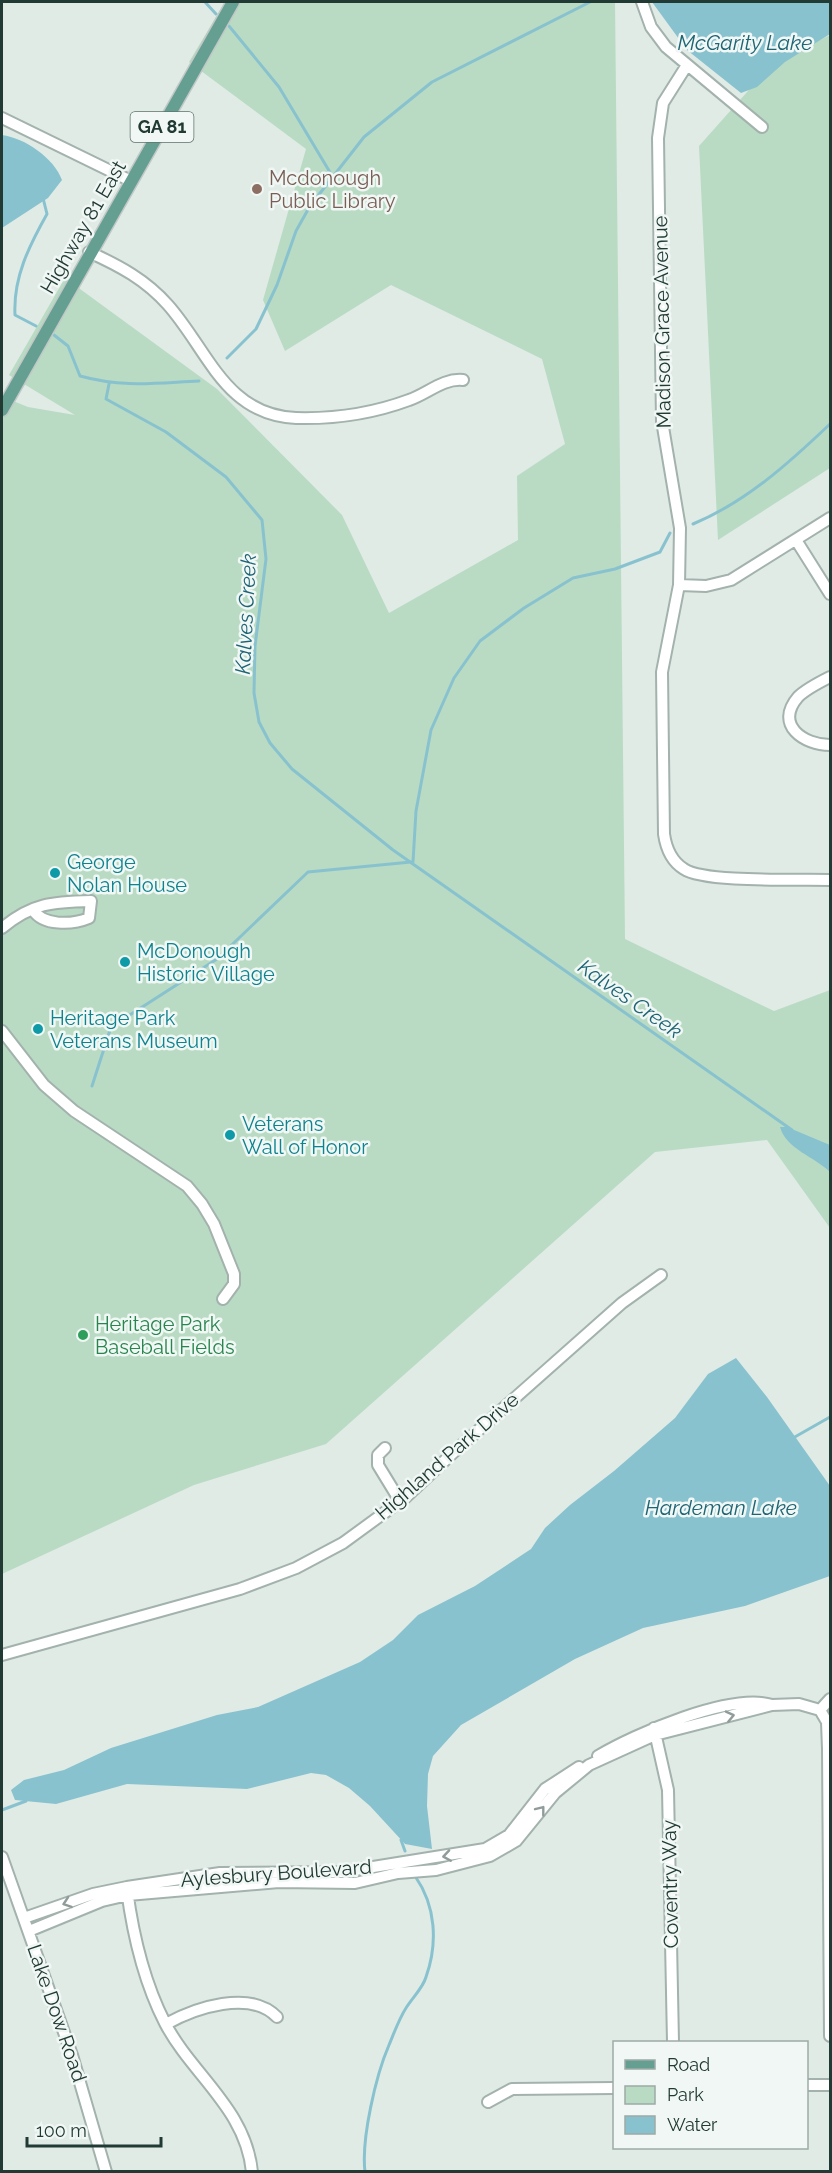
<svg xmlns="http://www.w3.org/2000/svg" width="832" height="2173" font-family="Raleway,sans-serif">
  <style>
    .green { fill: #b9dbc3 }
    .water { fill: #89c2cf }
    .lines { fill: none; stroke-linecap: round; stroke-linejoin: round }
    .stream { stroke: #89c2cf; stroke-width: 3 }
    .minor-casing { stroke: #a3b2ad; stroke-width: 14 }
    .major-casing { stroke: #c1c8c6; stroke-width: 15 }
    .minor { stroke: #fff; stroke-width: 10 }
    .major { stroke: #659f92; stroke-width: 12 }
    .oneway { stroke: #909c9a }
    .education-dot { fill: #8d6e63; stroke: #f0f7f4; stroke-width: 2 }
    .culture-dot { fill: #0f9aa8; stroke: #f0f7f4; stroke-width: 2 }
    .leisure-dot { fill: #2e9e5b; stroke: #f0f7f4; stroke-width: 2 }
    .labels { text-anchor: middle; stroke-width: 5; stroke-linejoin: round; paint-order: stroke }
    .shield { fill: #f0f7f4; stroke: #5f736e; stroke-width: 1.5 }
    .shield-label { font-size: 18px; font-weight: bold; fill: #213a34 }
    .education-label { font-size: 20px; fill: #785e54; stroke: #f0f7f4; text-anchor: start }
    .street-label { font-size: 20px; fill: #213a34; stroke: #f0f7f4 }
    .culture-label { font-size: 20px; fill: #0d838f; stroke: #f0f7f4; text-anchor: start }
    .leisure-label { font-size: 20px; fill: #27864d; stroke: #f0f7f4; text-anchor: start }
    .water-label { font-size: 21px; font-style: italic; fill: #1d6475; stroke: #f0f7f4 }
  </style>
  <rect width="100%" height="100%" fill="#e0ebe6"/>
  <!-- green -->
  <path class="green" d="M225,2h390l10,937 149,72 56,-21v238l-63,-88 -112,12 -329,292 -132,41 -192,89v-1164l6,-11 20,8 47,8 -66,-40 56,-97 152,111 125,126 47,98 129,-73 -1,-64 48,-32 -23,-85 -151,-74 -106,66 -22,-51 43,-151 -117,-87z
    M830,35v433l-112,72 -19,-394 74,-83z"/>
  <!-- water -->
  <path class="water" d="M652,2h178v32l-45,28 -28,25 -16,6 -54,-43z
    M2,135c23,3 52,23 60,45l-14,18 -46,30z
    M780,1127h7l43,18v27c-15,-15 -44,-23 -50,-45z
    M736,1358l31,39 63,89v90l-85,30 -102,22 -68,31 -114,66 -28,31 -5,18 -1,32 5,43 -27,-5 -35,-38 -21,-18 -23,-13 -15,-2 -64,16 -120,-5 -71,20 -41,-4 -4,-10 13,-10 40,-10 47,-22 106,-33 41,-8 102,-45 33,-22 25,-25 57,-29 56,-37 14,-21 25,-23 44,-34 61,-53 33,-44z"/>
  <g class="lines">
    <!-- stream -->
    <path class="stream" d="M205,2l11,12
      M229,26l50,61 55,92
      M36,326l-21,-11c-2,-37 14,-69 32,-101l-4,-16
      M54,335l14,11 12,30c44,12 75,7 119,5
      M227,358l29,-29 21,-44 19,-54 14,-25 54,-69 68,-55 158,-80
      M109,384l-3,15 60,33 60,45 36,43 4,39 -11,87 -1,47 5,29 11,21 22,26 101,81 399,280
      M693,524c53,-22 96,-61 137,-100
      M413,862l3,-51 15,-81 23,-52 26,-37 44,-33 49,-30 42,-9 45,-17 10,-19
      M92,1086l19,-59 106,-68 91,-87 103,-10
      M793,1438l37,-21
      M2,1810l24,-9
      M401,1840l4,11
      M365,2172c-4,-33 11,-97 24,-127 5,-12 10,-26 17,-37 6,-10 17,-20 20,-31 12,-34 10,-71 -11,-101"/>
    <!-- minor casing -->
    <g class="minor-casing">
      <path id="minor" d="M642,2l9,25 15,20 96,80
        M2,118l129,63
        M89,252c31,14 57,28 79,53 40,45 57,110 128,113 37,1 78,-5 113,-18 18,-6 34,-22 54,-20
        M830,518l-99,62 -25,6 -27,-1 -17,87 2,162c2,14 7,27 20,35 20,14 117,10 146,11
        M796,540l34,54
        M679,585l1,-57 -18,-107 -4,-283 5,-35 24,-38
        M830,677c-10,5 -24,12 -32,20 -24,28 6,48 32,48
        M2,928c30,-25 50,-26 89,-27l-2,17c-17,7 -46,8 -56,-8
        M2,1031l42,54 30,26 113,75 15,18 12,20 20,50v10l-11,15
        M385,1448l-7,7v10l22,36
        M2,1655l238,-66 56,-21 47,-25 63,-46 49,-46 167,-148 39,-28
        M830,1699l-10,11 7,12 1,27 2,287
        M654,1728l14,62 5,252
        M598,1756c37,-22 133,-64 174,-51
        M2,1857l70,198 34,117
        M127,1890c6,45 17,92 38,133 27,52 81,86 87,149
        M24,1918l69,-24 34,-7 93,-14 122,-1 143,-23 24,-14 36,-46 34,-22
        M29,1931l73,-30 26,-6 151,-13 76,1 43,-10 38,-3 54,-14 26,-15 39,-48 34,-28 66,-30 117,-30 27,-1 21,6
        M166,2024c29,-16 84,-35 111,-7
        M806,2085h24
        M488,2102l24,-13 102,-1"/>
    </g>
    <!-- major casing -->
    <g class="major-casing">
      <path id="major" d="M2,410l231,-408"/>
    </g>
    <!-- minor -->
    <use href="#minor" class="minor"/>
    <!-- major -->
    <use href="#major" class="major"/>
  </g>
  <!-- one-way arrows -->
  <defs><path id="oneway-chevron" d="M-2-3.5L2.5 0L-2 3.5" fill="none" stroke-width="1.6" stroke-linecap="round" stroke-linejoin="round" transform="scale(1.5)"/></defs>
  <g class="oneway">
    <use href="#oneway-chevron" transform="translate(730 1716) rotate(-13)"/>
    <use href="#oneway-chevron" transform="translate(541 1810) rotate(-52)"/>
    <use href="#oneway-chevron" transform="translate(447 1856) rotate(171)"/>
    <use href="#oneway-chevron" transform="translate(67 1903) rotate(161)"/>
  </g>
  <!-- markers -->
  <circle class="education-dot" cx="257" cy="189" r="6"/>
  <g class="culture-dot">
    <circle cx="55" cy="873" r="6"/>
    <circle cx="125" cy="962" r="6"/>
    <circle cx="38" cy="1029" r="6"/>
    <circle cx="230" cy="1135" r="6"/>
  </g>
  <circle class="leisure-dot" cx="83" cy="1335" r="6"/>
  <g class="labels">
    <!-- shield labels -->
    <rect class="shield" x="130.5" y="112" width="63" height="30" rx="4.5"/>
    <g class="shield-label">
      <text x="162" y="133">GA 81</text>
    </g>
    <!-- education labels -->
    <g class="education-label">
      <text x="269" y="185">Mcdonough<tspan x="269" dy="23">Public Library</tspan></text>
    </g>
    <!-- street labels -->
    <g class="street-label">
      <text transform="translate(83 227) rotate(-60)" y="7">Highway 81 East</text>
      <text transform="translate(662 322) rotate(-91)" y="7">Madison Grace Avenue</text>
      <text transform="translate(447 1456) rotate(-41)" y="7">Highland Park Drive</text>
      <text transform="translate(276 1873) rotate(-4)" y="7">Aylesbury Boulevard</text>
      <text transform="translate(670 1884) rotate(-91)" y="7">Coventry Way</text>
      <text transform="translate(57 2013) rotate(71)" y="7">Lake Dow Road</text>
    </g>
    <!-- culture labels -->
    <g class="culture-label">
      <text x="67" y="869">George<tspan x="67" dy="23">Nolan House</tspan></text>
      <text x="137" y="958">McDonough<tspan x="137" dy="23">Historic Village</tspan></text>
      <text x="50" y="1025">Heritage Park<tspan x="50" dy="23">Veterans Museum</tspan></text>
      <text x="242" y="1131">Veterans<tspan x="242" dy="23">Wall of Honor</tspan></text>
    </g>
    <!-- leisure labels -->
    <g class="leisure-label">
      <text x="95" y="1331">Heritage Park<tspan x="95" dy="23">Baseball Fields</tspan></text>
    </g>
    <!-- water labels -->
    <g class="water-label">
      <text x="745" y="50">McGarity Lake</text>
      <text transform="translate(246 614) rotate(-87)" y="7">Kalves Creek</text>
      <text transform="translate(630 999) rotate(35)" y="7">Kalves Creek</text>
      <text x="721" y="1515">Hardeman Lake</text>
    </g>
  </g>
  <!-- border -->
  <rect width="832" height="2173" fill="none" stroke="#213a34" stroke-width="6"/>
  <!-- legend -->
  <rect x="613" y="2041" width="195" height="108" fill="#f0f7f4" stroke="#9daba7" stroke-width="1.5"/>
  <rect x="625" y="2060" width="30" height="9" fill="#659f92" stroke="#9daba7" stroke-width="1.5"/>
  <text x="667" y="2071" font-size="18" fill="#213a34">Road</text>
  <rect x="625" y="2086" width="30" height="18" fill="#b9dbc3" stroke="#9daba7" stroke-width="1.5"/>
  <text x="667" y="2101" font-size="18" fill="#213a34">Park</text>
  <rect x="625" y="2116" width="30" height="18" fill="#89c2cf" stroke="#9daba7" stroke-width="1.5"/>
  <text x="667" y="2131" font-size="18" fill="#213a34">Water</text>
  <!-- scale -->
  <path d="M27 2137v9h134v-9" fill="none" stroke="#213a34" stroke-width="3"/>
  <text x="36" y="2137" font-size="18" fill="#213a34" stroke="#f0f7f4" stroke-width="4.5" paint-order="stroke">100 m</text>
</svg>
